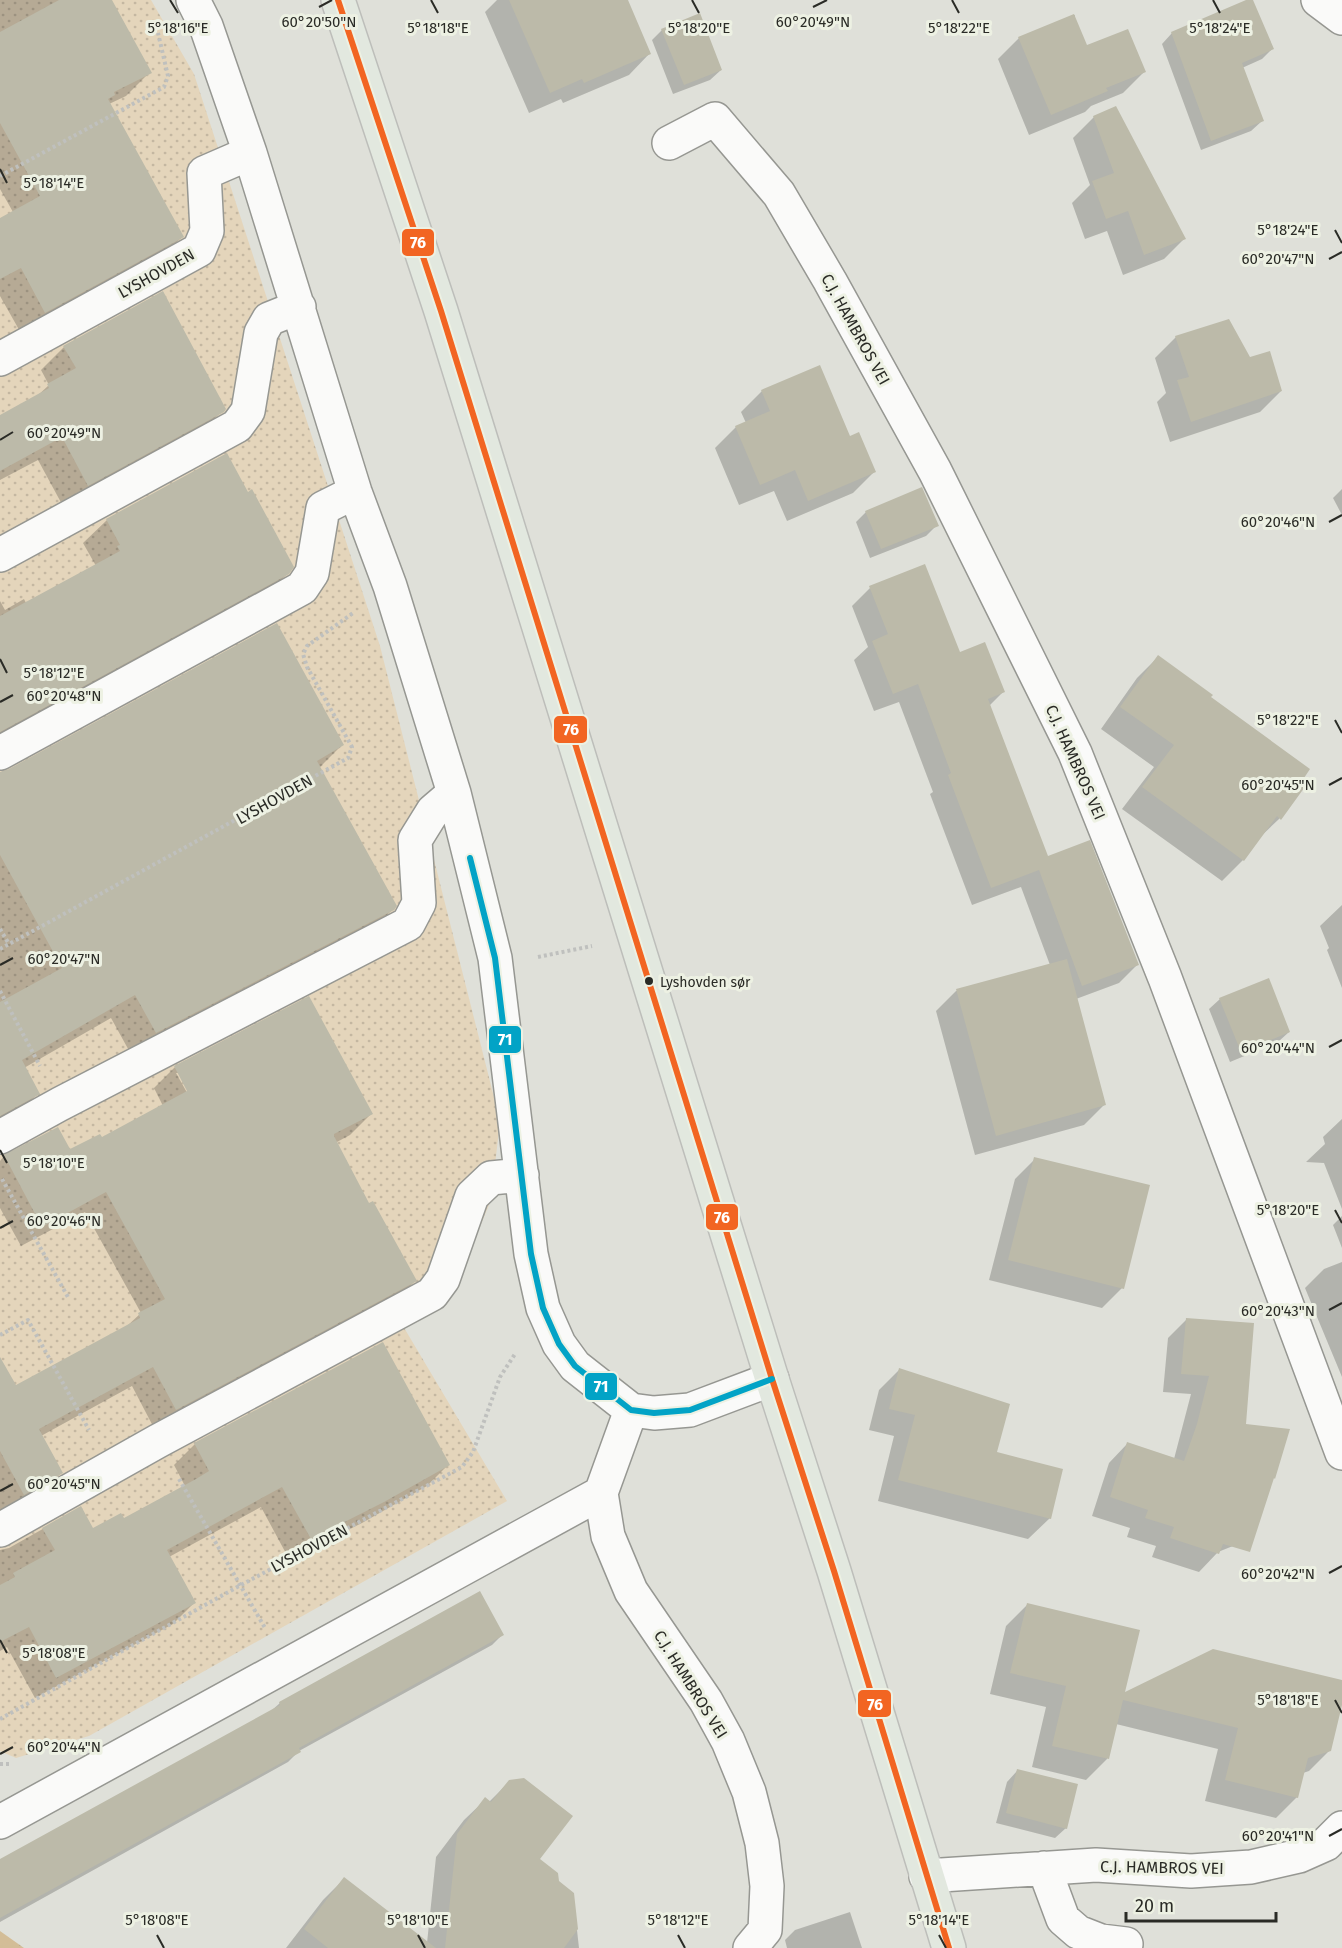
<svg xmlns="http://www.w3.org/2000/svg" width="1342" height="1948" font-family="'Fira Sans',sans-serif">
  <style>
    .grass { fill: url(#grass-dots) }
    .forest { fill: url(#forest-firs) }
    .shadow { fill: #0003; fill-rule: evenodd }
    .building { fill: #bcbaa9 }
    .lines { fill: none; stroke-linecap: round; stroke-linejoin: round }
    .minor-casing { stroke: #969792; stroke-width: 36 }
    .major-casing { stroke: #bdbeba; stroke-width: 36 }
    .path { stroke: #bfc0be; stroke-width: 4; stroke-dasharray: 3 3; stroke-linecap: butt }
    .minor { stroke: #fafaf9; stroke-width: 33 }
    .major { stroke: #e2e8df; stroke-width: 33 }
    .bus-1-casing { stroke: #edf1e3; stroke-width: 10 }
    .bus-2-casing { stroke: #edf1e3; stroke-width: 10 }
    .bus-1 { stroke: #f26522; stroke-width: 6 }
    .bus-2 { stroke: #02a3c6; stroke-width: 6 }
    .ticks { fill: none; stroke: #2a2b26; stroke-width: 2 }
    .bus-dot { fill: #2a2b26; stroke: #edf1e3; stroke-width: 2 }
    .labels { text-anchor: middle; stroke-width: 6; stroke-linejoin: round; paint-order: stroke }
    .bus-label { font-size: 14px; fill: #2a2b26; stroke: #edf1e3; text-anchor: start }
    .street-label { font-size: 16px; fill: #2a2b26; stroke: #edf1e3 }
    .ticks-label { font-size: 15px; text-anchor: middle; fill: #2a2b26; stroke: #edf1e3; stroke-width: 6; stroke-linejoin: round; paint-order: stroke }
    .line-badge { stroke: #edf1e3; stroke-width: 2 }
    .badge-label { font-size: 16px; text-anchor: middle; font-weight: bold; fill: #fff }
  </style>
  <defs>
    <pattern id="grass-dots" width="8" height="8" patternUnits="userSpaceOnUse" patternTransform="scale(1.5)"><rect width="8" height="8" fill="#e4d5bb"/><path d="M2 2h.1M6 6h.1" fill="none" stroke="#c4b7a1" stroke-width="1.8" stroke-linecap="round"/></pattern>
    <pattern id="forest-firs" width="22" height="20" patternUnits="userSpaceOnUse" patternTransform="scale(1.5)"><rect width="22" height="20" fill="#d3bd97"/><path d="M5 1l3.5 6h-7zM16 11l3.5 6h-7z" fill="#ab9a7b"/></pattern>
  </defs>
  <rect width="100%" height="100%" fill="#dfe0d9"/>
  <!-- grass -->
  <path class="grass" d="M0,0h151l43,74 186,572 120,475 -9,79 -42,101 -46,25 104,175 -418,235 -73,22 -16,-7z"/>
  <!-- forest -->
  <path class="forest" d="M0,1931l24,17h-24z"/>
  <!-- shadow -->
  <path class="shadow" d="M0,0h111l39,72 -24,24 -17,8 73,133 -24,23 -136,75 -22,-39v-74l13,-10 -13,-23z
    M497,0h129l24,53 -21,22 -66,28 -2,-4 -32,14 -44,-101z
    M1252,0l20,49 -10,10 -20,9 20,53 -11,10 -50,19 -39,-106 10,-11z
    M1075,15v5l12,27 57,25 -21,21 -32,13 -6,6 -56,23 -31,-76 21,-21z
    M662,30l59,40 -11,10 -37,14 -21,-54z
    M1094,117l91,121 -21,21 -41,16 -16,-44 -22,8 -13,-36 18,-18 -17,-47z
    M1176,337l73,22 32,32 -21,21 -90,30 -13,-40 9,-9 -11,-35z
    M64,347l160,62 -23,23 -137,76 -26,-48 -38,20v-63l35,-19 14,-13 -8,-15z
    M762,391l87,47 25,34 -21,21 -66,28 -13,-30 -35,14 -24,-57 21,-21 10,-4 -5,-11z
    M1342,489v26l-9,-17z
    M866,512l71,13 -11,11 -56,22 -14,-36z
    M107,520l181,53 -24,24 -264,144v-140l5,9 19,-11 2,4 70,-37 -13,-23z
    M870,588l90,66 43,38 -14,14 58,152 91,106 -19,19 -43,16 29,105 -21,21 -109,30 -39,-144 20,-20 94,-26 -29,-78 -49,18 -42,-111 3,-2 -34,-90 -25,9 -20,-51 14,-13 -16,-41z
    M1158,657l50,40 97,88 -26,34 -21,20 -15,21 -21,21 -100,-72 32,-42 -53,-38 36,-51z
    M342,745l-23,23 74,141 -24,24 -237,123 -21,-38 -87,50 14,25 -23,24 -15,8v-352z
    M1342,905v83l-15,-38 2,-2 -9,-22z
    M1220,999l69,33 -11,10 -48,20 -21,-53z
    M175,1067l196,47 -21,21 -15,8 34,62 46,76 -21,21 -239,128 -23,-44 -91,50 20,37 -21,21 -40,22v-119l126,-70 15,-14 -56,-101 -64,34 -21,-38v-47l4,-5 53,-27 13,22 31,-12 62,-33 -9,-18zM176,1073h3l13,24 -2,1z
    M1342,1119v-1v91l-18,-46 -18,-1 19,-18 -2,-7z
    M1035,1159l87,129 -20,20 -113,-28 26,-101z
    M1342,1216v32l-9,-23z
    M1342,1262v115l-37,-89 19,-19z
    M1186,1320l59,105 -7,119 -20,8 -19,20 -47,-15 4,-11 -29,-9 3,-9 -38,-12 17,-53 18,-19 47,15 17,-65 -28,-2 5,-54z
    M900,1369l95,84 55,65 -22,21 -150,-38 16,-65 -25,-6 10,-40z
    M195,1444l253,21 -21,21 -65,37 -73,36 -28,-52 -92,50 25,46 -21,21 -138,74 -28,-51 -7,4v-101l9,-2 71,-40 12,22 31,-10 62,-34 -11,-21z
    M1027,1605l96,90 207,55 -21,21 -6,2 -6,24 -21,21 -71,-17 13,-52 -102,-25 -9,35 -21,21 -54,-13 14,-60 -56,-13 16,-68z
    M502,1635l-10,10 -193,106 -11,11 -288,160v-61l271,-150 9,-8z
    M1017,1771l49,57 -11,10 -59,-15 11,-41z
    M509,1782l29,78 19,22 16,12 6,54h-293l37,-48 21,-21 83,64 9,-86 28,-37 21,-20 4,2z
    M850,1912l12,36h-75l-2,-8 10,-10z"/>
  <!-- building -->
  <path class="building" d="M59,0h53l40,73 -38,19 1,3 -7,4 76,138 -139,76 -24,-45 -21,11v-61l40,-22 -40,-73v-91z
    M509,0h119l23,54 -67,29 -2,-4 -32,14z
    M1246,0h7l21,49 -32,14 22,58 -53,20 -40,-109z
    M700,13l22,57 -38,15 -23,-56z
    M1074,14l13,31 41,-16 18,43 -40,16 2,3 -57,24 -33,-78z
    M1116,106l70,133 -42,16 -16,-44 -22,8 -14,-38 22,-8 -21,-57z
    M163,291l63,118 -2,3 -136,74 -26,-49 -62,34v-56l49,-27 -2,-4 29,-16 -13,-22z
    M1229,319l21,38 20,-6 12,40 -91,31 -14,-42 12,-3 -14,-41z
    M820,365l30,71 9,-4 17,40 -68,29 -13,-31 -35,15 -25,-59 35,-15 -9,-21z
    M227,453l21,39 4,-3 42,78 -5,7 -289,158v-116l120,-65 -3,-5 3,-1 -14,-26z
    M922,487l17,39 -58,23 -16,-38z
    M925,564l35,88 25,-10 20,50 -17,7 60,157 42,-16 49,125 -57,21 -43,-116 -48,18 -43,-113 3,-2 -33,-89 -25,10 -21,-53 16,-7 -19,-48z
    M277,623l67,122 -27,16 80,145 -3,4 -238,123 -21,-38 -113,65 18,34 -40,22v-114l62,-34 -62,-113v-83l9,-3z
    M1158,655l55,40 -2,2 99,72 -8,12 5,3 -26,36 -4,-4 -33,45 -102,-74 32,-42 -54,-38z
    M1067,959l39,146 -110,31 -40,-147z
    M1269,978l21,54 -49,20 -22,-54z
    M309,996l64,118 -39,20v2l35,67 4,-2 44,80 -241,129 -23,-43 -114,62 24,44 -39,22 -24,-44v-94l16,28 124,-67 -2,-5 27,-14 -59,-107 -64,35 -38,-72 54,-28 12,22 30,-15 2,3 85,-46 -13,-25z
    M1034,1157l116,28 -26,104 -116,-29z
    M1186,1318l68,5 -8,101 44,5 -15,50 -1,-1 -24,74 -27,-8 -4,10 -49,-16 4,-11 -29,-9 3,-8 -38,-13 17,-55 57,19 13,-37 12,-48 -28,-2z
    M383,1342l67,123 -66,37 -73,37 -29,-52 -115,63 29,53 -140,75 -27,-51 -29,15v-57l15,-8 -2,-4 42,-23 -13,-22 39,-22 12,22 28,-15 3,5 72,-39 13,-8 -15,-28z
    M899,1368l111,36 -13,48 66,17 -12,50 -153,-39 17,-65 -26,-6z
    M480,1591l24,44 -205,113 2,4 -301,166v-59l280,-154 -1,-3z
    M1027,1603l113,27 -15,62 88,-43 129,31v25l-11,46 -23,7 -10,40 -73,-18 13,-52 -115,-28 -14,59 -57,-13 14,-60 -56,-13z
    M1017,1769l61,15 -11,45 -61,-16z
    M524,1778l49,38 -33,43 18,14 1,8 15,12 4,36 -14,19h-119l12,-114 28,-37 6,5 18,-22z
    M344,1877l92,71h-108l-24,-19z"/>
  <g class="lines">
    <!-- minor casing -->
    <g class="minor-casing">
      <path id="minor" d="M193,0l13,26 44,127 105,339 35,94 64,207 41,165 36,296 12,54 16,36 16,22 56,44 23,3 36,-3 82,-31
        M1318,0l24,18
        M669,143l46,-24 64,75 51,87 105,190 140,282 90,225 177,475
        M0,359l199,-109 8,-19 -3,-58 46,-20
        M0,555l237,-129 11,-15 13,-78 8,-14 30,-12
        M0,753l302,-165 10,-15 11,-65 32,-16
        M0,1137l60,-33 348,-180 11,-21 -4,-63 18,-29 21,-18
        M601,1493l7,43 23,55 75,110 22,40 21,51 13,51 5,43 -2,44 -15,18
        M0,1530l158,-89 274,-147 11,-15 29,-83 19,-18 31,-3
        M0,1822l601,-329 30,-83
        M1044,1868l19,51 15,13 23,9 25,3
        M926,1876l170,-11 95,6 60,-4 48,-11 27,-12 16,-16"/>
    </g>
    <!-- major casing -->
    <g class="major-casing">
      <path id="major" d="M338,0l103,311 331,1068 62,192 115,377"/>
    </g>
    <!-- path -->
    <path class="path" d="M0,176l164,-89 4,-11 -10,-43
      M0,929l9,15
      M0,949l348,-191 4,-11 -45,-80 -4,-13 4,-8 46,-33
      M538,957l54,-11
      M0,991l40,75
      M2,1179l67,120
      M0,1335l28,-15 61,110
      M179,1479l86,149
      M0,1719l241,-134 221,-118 11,-15 27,-75 15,-23
      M0,1764h11"/>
    <!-- minor -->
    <use href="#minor" class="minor"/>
    <!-- major -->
    <use href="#major" class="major"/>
    <!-- bus-1 casing -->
    <g class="bus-1-casing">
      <path id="bus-1" d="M338,0l103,311 331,1068 62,192 115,377"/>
    </g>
    <!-- bus-2 casing -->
    <g class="bus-2-casing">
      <path id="bus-2" d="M470,858l25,100 36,296 12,54 16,36 16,22 56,44 23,3 36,-3 82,-31"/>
    </g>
    <!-- bus-1 -->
    <use href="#bus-1" class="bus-1"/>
    <!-- bus-2 -->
    <use href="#bus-2" class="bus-2"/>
  </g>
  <!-- ticks -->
  <path class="ticks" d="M170,0l8,13M431,0l7,13M692,0l7,13M952,0l7,13M1213,0l7,13M319,7l13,-7M813,7l14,-7M0,169l7,14M1335,230l7,13M1329,259l13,-7M0,440l13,-8M1329,522l13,-7M0,659l7,14M0,702l13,-7M1335,720l7,13M1329,785l13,-7M0,965l13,-7M1329,1047l13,-7M0,1150l7,13M1335,1210l7,13M0,1228l13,-7M1329,1310l13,-7M0,1491l13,-7M1329,1573l13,-7M0,1640l7,13M1335,1700l7,13M0,1754l13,-7M1329,1836l13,-7M157,1935l7,13M418,1935l7,13M678,1935l7,13M939,1935l7,13"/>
  <!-- markers -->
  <circle class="bus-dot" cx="649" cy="981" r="5"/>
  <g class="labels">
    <!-- bus labels -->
    <g class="bus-label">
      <text x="660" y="987">Lyshovden sør</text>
    </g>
    <!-- street labels -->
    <g class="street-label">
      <text transform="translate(156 273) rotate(-29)" y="6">LYSHOVDEN</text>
      <text transform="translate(856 329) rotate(61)" y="6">C.J. HAMBROS VEI</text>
      <text transform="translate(1076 762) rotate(66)" y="6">C.J. HAMBROS VEI</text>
      <text transform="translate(274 799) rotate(-29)" y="6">LYSHOVDEN</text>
      <text transform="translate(309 1548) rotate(-28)" y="6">LYSHOVDEN</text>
      <text transform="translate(691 1684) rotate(58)" y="6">C.J. HAMBROS VEI</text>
      <text transform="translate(1162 1867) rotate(1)" y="6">C.J. HAMBROS VEI</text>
    </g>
  </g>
  <g class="ticks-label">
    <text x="319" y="27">60°20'50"N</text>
    <text x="813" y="27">60°20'49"N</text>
    <text x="178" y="33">5°18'16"E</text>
    <text x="438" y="33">5°18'18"E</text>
    <text x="699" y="33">5°18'20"E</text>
    <text x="959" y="33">5°18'22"E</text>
    <text x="1220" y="33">5°18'24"E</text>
    <text x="54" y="188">5°18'14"E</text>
    <text x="1288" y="235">5°18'24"E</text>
    <text x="1278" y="264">60°20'47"N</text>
    <text x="64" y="438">60°20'49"N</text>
    <text x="1278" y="527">60°20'46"N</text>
    <text x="54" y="678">5°18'12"E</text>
    <text x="64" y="701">60°20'48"N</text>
    <text x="1288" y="725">5°18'22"E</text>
    <text x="1278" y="790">60°20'45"N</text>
    <text x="64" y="964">60°20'47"N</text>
    <text x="1278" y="1053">60°20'44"N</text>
    <text x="54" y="1168">5°18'10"E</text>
    <text x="1288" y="1215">5°18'20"E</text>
    <text x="64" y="1226">60°20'46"N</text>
    <text x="1278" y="1316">60°20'43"N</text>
    <text x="64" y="1489">60°20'45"N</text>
    <text x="1278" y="1579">60°20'42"N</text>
    <text x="54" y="1658">5°18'08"E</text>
    <text x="1288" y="1705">5°18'18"E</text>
    <text x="64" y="1752">60°20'44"N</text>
    <text x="1278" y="1841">60°20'41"N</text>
    <text x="157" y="1925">5°18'08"E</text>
    <text x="418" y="1925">5°18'10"E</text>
    <text x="678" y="1925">5°18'12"E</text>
    <text x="939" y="1925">5°18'14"E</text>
  </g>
  <g class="line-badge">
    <rect x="401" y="228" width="34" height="29" rx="6" fill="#f26522"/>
    <rect x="553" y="715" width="35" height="29" rx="6" fill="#f26522"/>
    <rect x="488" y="1025" width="34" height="29" rx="6" fill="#02a3c6"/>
    <rect x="705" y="1203" width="34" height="28" rx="6" fill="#f26522"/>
    <rect x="584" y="1372" width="34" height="29" rx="6" fill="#02a3c6"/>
    <rect x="857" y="1689" width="35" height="29" rx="6" fill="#f26522"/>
  </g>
  <g class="badge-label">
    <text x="418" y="248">76</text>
    <text x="571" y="735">76</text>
    <text x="505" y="1045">71</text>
    <text x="722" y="1223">76</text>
    <text x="601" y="1392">71</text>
    <text x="875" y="1710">76</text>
  </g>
  <!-- scale -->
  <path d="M1126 1912v9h150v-9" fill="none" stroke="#2a2b26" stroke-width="3"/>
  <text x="1135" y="1912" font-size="18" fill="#2a2b26" stroke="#edf1e3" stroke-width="4.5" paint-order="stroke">20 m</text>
</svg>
